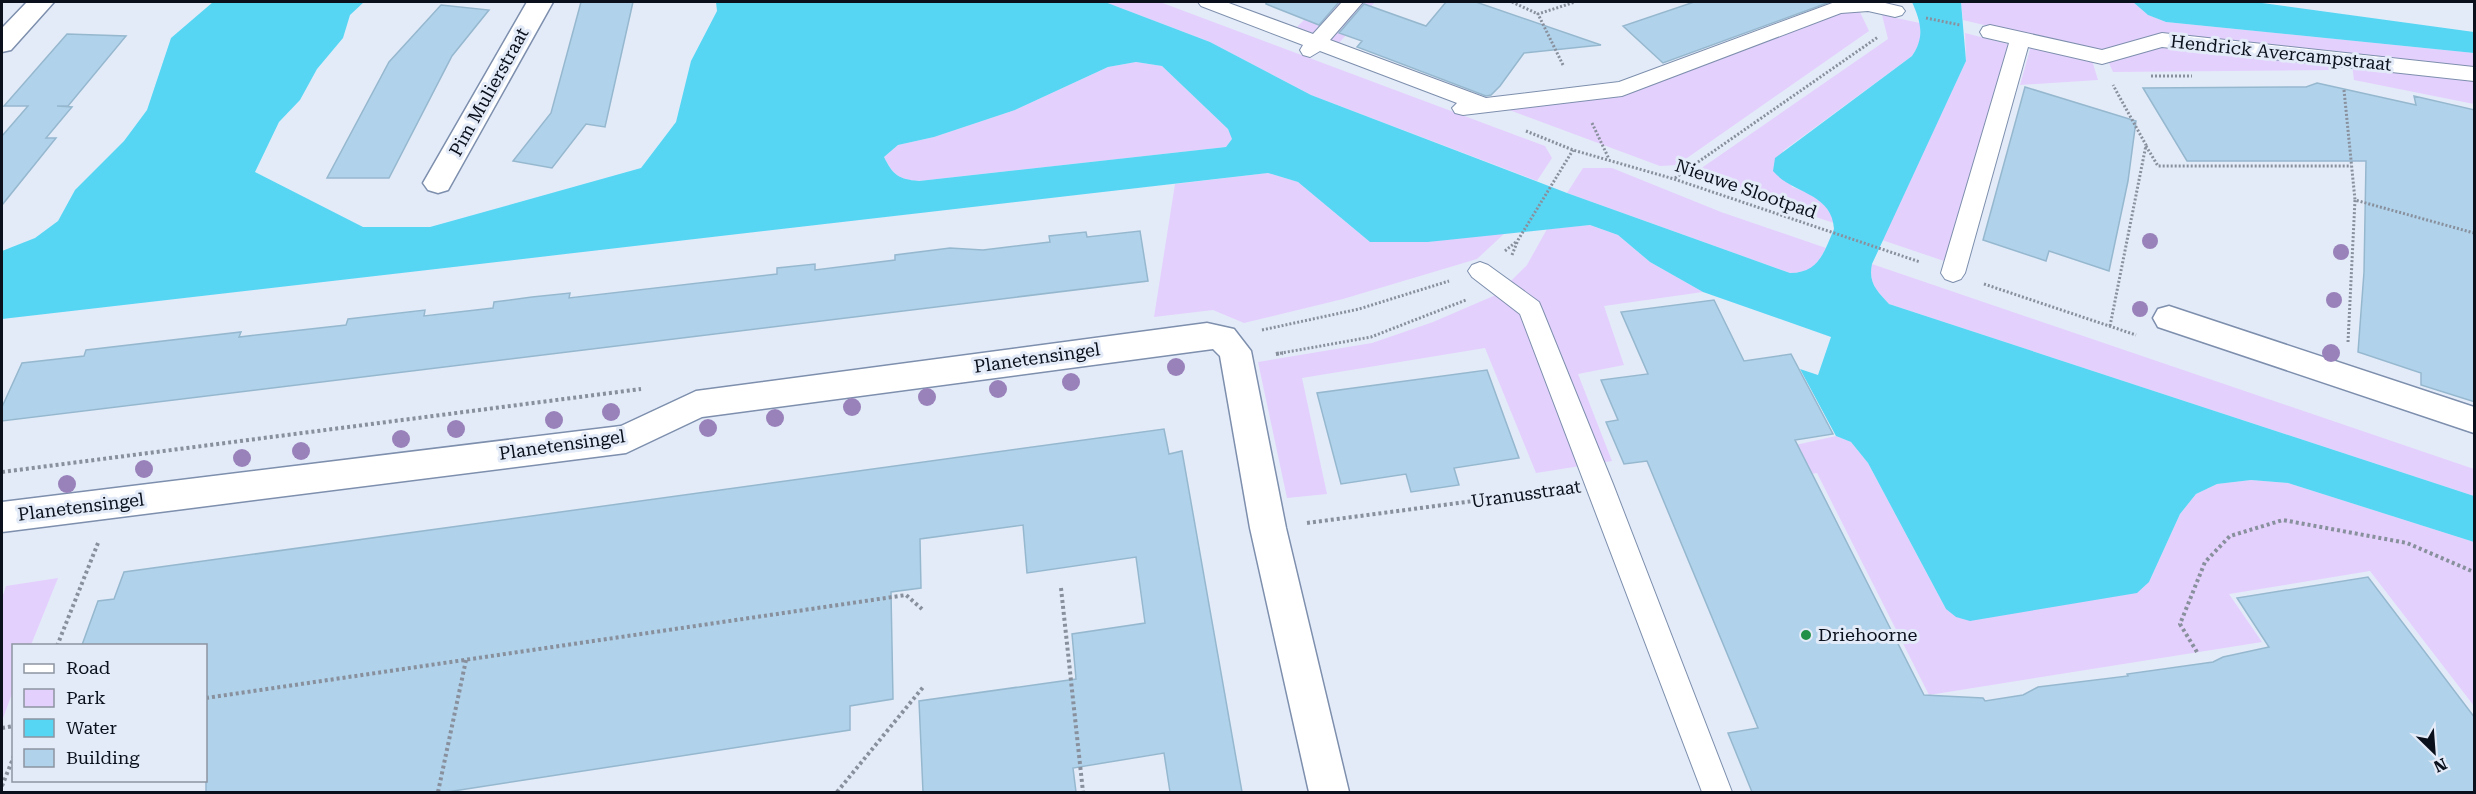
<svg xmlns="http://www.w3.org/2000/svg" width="2476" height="794" font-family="'Roboto Serif',serif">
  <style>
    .green { fill: #e4d0fd }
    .water { fill: #57d6f4; fill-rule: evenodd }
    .building { fill: #b0d2ea; stroke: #96b8cf; stroke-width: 1.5 }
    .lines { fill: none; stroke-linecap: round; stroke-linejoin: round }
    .pedestrian-casing { stroke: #7d8fad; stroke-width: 2 }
    .minor-casing { stroke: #7d8fad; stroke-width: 3 }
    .path-far1 { stroke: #89909d; stroke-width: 3; stroke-dasharray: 2 2; stroke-linecap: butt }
    .path { stroke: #89909d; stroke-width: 4; stroke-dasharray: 3 3; stroke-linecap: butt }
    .pedestrian { fill: #fff; fill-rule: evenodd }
    .minor { fill: #fff; fill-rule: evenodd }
    .tree { fill: #9982ba }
    .poi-dot { fill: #229048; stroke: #e3ebf9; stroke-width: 2 }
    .labels { text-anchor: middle; stroke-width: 6; stroke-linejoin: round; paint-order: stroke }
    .street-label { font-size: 18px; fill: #0b111c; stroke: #e3ebf9 }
    .poi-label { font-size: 18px; fill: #0b111c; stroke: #e3ebf9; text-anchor: start }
  </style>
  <rect width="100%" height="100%" fill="#e3ebf9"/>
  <!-- green -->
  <path class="green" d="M1105,2h55l385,144 7,12 -15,23 -226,-86 -101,-53z
    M1322,2h53l-36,41 -42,-16z
    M1961,2h172l15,13 18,7 308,31v17l-279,-32 -98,14 -134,-32z
    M1859,10l10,21 -192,134 -17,1 -156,-58 121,-15 217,-82z
    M1882,15l38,8 1,18 -9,15 -129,95 9,36c20,6 36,15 42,36l-144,-47 198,-137z
    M1965,33l43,11 -61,218 -65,-22 84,-179z
    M2164,45l166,18 1,7 -218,2 -5,-11z
    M2031,46l61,14 6,20 -78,5z
    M1136,62l26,4 66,63 5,10 -7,8 -307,34c-21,-2 -26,-6 -35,-24l14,-12 36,-8 81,-27 93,-43z
    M2352,64l122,15v25l-120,-24z
    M1583,168h29l109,44 105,36c-9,17 -15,25 -36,25l-223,-80z
    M1268,173l30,9 72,60h58l78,-10 -29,27 -134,40 -99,24 -31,-13 -59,7 21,-133z
    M1590,225l28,10 32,27 53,30 -99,14 20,59 -46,9 34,87 -76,12 -51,-125 -183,30 25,116 -40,4 -29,-136 114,-19 61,-21 65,-28 29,-29 20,-36z
    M1872,264l602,205v27l-585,-192c-12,-13 -21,-21 -17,-40z
    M1836,436l15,6 17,21 78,146 203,-27 31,-68 16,-20 21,-10 34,-4 37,3 186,59v164l-104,-135 -141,23 33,48 -333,53 -112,-222 -11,2 -15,-29z
    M58,578l-27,67 -17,1 -1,45 -11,30v-123l4,-12z"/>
  <!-- water -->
  <path class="water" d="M213,2h151l-14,13 -7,23 -26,31 -17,31 -21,22 -24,50 108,55h67l211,-59 35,-46 15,-61 26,-50 -1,-9h389l105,40 101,53 256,98 223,80c29,0 34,-21 44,-44 -2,-37 -42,-35 -61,-58l2,-13 137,-102c13,-19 9,-34 0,-54h49l5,59 -94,203c-4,19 5,27 17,40l585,192v46l-186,-59 -37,-3 -34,4 -21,10 -16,20 -31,68 -12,11 -167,28 -14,-4 -10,-8 -78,-146 -17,-21 -15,-6 -36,-67 18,6 13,-38 -128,-45 -53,-30 -32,-27 -28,-10 -162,17h-58l-72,-60 -30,-9 -1266,146v-68l33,-13 23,-17 17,-31 49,-49 23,-31 24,-72zM1136,62l26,4 66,63 4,10 -6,8 -307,34c-21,-2 -26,-6 -35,-24l14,-12 36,-8 81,-27 93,-43z
    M2133,2h122l219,30v21l-308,-31 -18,-7z"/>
  <!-- building -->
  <path class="building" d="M581,2h52l-28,125 -19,-3 -34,44 -39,-7 38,-48z
    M1266,2h73l-20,23 -53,-21z
    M1446,2h30l125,43 -77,8 -24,33 -9,9 -5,1 -129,-49 5,-6 -23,-8 25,-29 62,22z
    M1694,2h136l-167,61 -40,-37z
    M441,5l48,5 -37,46 -63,122h-62l62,-116z
    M67,34l59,2 -58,70h-11l15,1 -26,31h10l-54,67v-69l26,-30h-24z
    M2317,83l99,22 -2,-9 61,14v292l-54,-17v-12l-63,-21 6,-80 2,-111h-179l-44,-73 163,-1z
    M2025,87l111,34 -8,60 -19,90 -60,-20 -3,10 -63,-21z
    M1140,231l8,50 -1146,140v-14l20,-44 62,-7 2,-6 155,-18 -2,5 107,-12 2,-6 77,-9 -1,6 69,-8 1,-6 38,-5 38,-4 -1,5 208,-24v-6l38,-4v6l80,-10v-5l55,-7 33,2 67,-8 -1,-6 37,-4 1,5z
    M1714,300l30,61 47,-7 42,80 -38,6 129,255 59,3 2,3 38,-6 15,-8 90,-11 -1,-2 86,-12 10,-5 46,-10 -32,-49 131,-21 107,141v74h-723l-24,-59 30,-5 -111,-267 -23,3 -18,-42 12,-2 -17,-40 47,-6 -27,-62z
    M1487,370l32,88 -65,10 5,17 -48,7 -5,-18 -65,10 -24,-91z
    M1164,429l5,25 13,-3 60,341h-72l-6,-39 -91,15 3,24h-153l-4,-91 157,-22 -4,-45 73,-11 -9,-66 -109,16 -4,-48 -103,14 1,49 -30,4 2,107 -43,7v24l-403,62h-241v-147h-124l16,-44 16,-2 10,-27z"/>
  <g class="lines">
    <!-- pedestrian casing -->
    <g class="pedestrian-casing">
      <path id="pedestrian" d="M1198,2h28l87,32 29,-32h21l-33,38 156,58 133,-16 216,-80h46l21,5 3,4 -3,4 -7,2 -27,-6 -27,2 -219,83 -159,19 -8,-2 -3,-5 5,-5 -137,-52 -10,6 -7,-2 -3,-5 3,-5 -102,-39z
        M1990,25l112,25 60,-17 312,34v14l-312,-34 -60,17 -74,-17 -63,226 -4,6 -8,3 -8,-3 -4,-6 68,-230 -26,-6 -3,-5 3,-5z
        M1480,262l8,3 51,37 3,7 71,175 119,308h-30l-182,-478 -48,-37 -4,-6 4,-6z"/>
    </g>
    <!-- minor casing -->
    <g class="minor-casing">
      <path id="minor" d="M27,2h27l-43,48 -9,2v-24z
        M527,2h26l-105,188 -10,3 -10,-3 -5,-7z
        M2169,306l305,101v26l-316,-106 -5,-9 5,-9z
        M1207,323l27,6 17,22 35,177 63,264h-40l-59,-264 -30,-172 -7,-7 -511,68 -76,36 -624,79v-30l619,-76 75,-35z"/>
    </g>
    <!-- path-far1 -->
    <path class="path-far1" d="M1512,2l26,12
      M1926,18l34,7
      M1563,65l-25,-51 37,-12
      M2151,76h41
      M2344,90l11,110
      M1592,123l17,36
      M1526,131l47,19 101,29 246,83
      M2146,146l12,20h193
      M1675,178l203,-141
      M1505,251l12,-10
      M1512,255l6,-15 55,-90
      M1984,284l152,51
      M2110,326l36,-181 -33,-60
      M1262,330l97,-21 90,-28
      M2348,342l7,-142 119,33
      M1276,354l95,-17 95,-37"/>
    <!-- path -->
    <path class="path" d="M1276,354l7,-1
      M2,472l639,-83
      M1307,523l257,-34
      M1061,588l22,204
      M57,646l41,-103
      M2197,652l-17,-28 25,-62 25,-26 53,-16 124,23 67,29
      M206,698l700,-103 16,14
      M2,728l12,-2
      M2,786l12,-30
      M438,792l28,-132
      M837,792l87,-106"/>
    <!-- pedestrian -->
    <use href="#pedestrian" class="pedestrian"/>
    <!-- minor -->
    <use href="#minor" class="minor"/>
  </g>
  <!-- trees -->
  <g class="tree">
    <circle cx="2150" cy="241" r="8"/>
    <circle cx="2341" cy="252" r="8"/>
    <circle cx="2334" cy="300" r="8"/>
    <circle cx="2140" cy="309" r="8"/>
    <circle cx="2331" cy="353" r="9"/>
    <circle cx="1176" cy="367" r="9"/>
    <circle cx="1071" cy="382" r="9"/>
    <circle cx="998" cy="389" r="9"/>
    <circle cx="927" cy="397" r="9"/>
    <circle cx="852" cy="407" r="9"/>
    <circle cx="611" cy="412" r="9"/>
    <circle cx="775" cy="418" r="9"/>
    <circle cx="554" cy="420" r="9"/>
    <circle cx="708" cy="428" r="9"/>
    <circle cx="456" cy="429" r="9"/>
    <circle cx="401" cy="439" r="9"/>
    <circle cx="301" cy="451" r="9"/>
    <circle cx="242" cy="458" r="9"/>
    <circle cx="144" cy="469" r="9"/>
    <circle cx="67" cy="484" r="9"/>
  </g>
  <!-- markers -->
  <circle class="poi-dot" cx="1806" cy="635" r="6"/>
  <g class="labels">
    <!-- street labels -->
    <g class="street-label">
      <text transform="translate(2281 53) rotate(6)" y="6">Hendrick Avercampstraat</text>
      <text transform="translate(489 92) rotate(-61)" y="6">Pim Mulierstraat</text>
      <text transform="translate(1746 189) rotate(19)" y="6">Nieuwe Slootpad</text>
      <text transform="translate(1037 358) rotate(-8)" y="6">Planetensingel</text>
      <text transform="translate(562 445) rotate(-8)" y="6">Planetensingel</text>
      <text transform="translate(1526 494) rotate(-8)" y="6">Uranusstraat</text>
      <text transform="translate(81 507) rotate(-7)" y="6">Planetensingel</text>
    </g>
    <!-- poi labels -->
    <g class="poi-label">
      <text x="1818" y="641">Driehoorne</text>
    </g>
  </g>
  <!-- border -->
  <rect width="2476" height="794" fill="none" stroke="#0b111c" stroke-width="6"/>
  <!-- legend -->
  <rect x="12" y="644" width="195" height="138" fill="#e3ebf9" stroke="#8d94a1" stroke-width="1.5"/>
  <rect x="24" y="664" width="30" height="9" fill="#ffffff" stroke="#8d94a1" stroke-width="1.5"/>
  <text x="66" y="674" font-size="18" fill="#0b111c">Road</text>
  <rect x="24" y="689" width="30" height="18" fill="#e4d0fd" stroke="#8d94a1" stroke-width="1.5"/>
  <text x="66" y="704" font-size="18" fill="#0b111c">Park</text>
  <rect x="24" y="719" width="30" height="18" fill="#57d6f4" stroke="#8d94a1" stroke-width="1.5"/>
  <text x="66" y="734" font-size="18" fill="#0b111c">Water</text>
  <rect x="24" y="749" width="30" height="18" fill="#b0d2ea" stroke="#8d94a1" stroke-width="1.5"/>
  <text x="66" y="764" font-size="18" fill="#0b111c">Building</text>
  <!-- north arrow -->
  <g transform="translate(2434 752) rotate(155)" stroke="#e3ebf9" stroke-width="4.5" paint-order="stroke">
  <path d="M0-4.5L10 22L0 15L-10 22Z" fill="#0b111c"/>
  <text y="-9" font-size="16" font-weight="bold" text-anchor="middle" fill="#0b111c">N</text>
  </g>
</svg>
